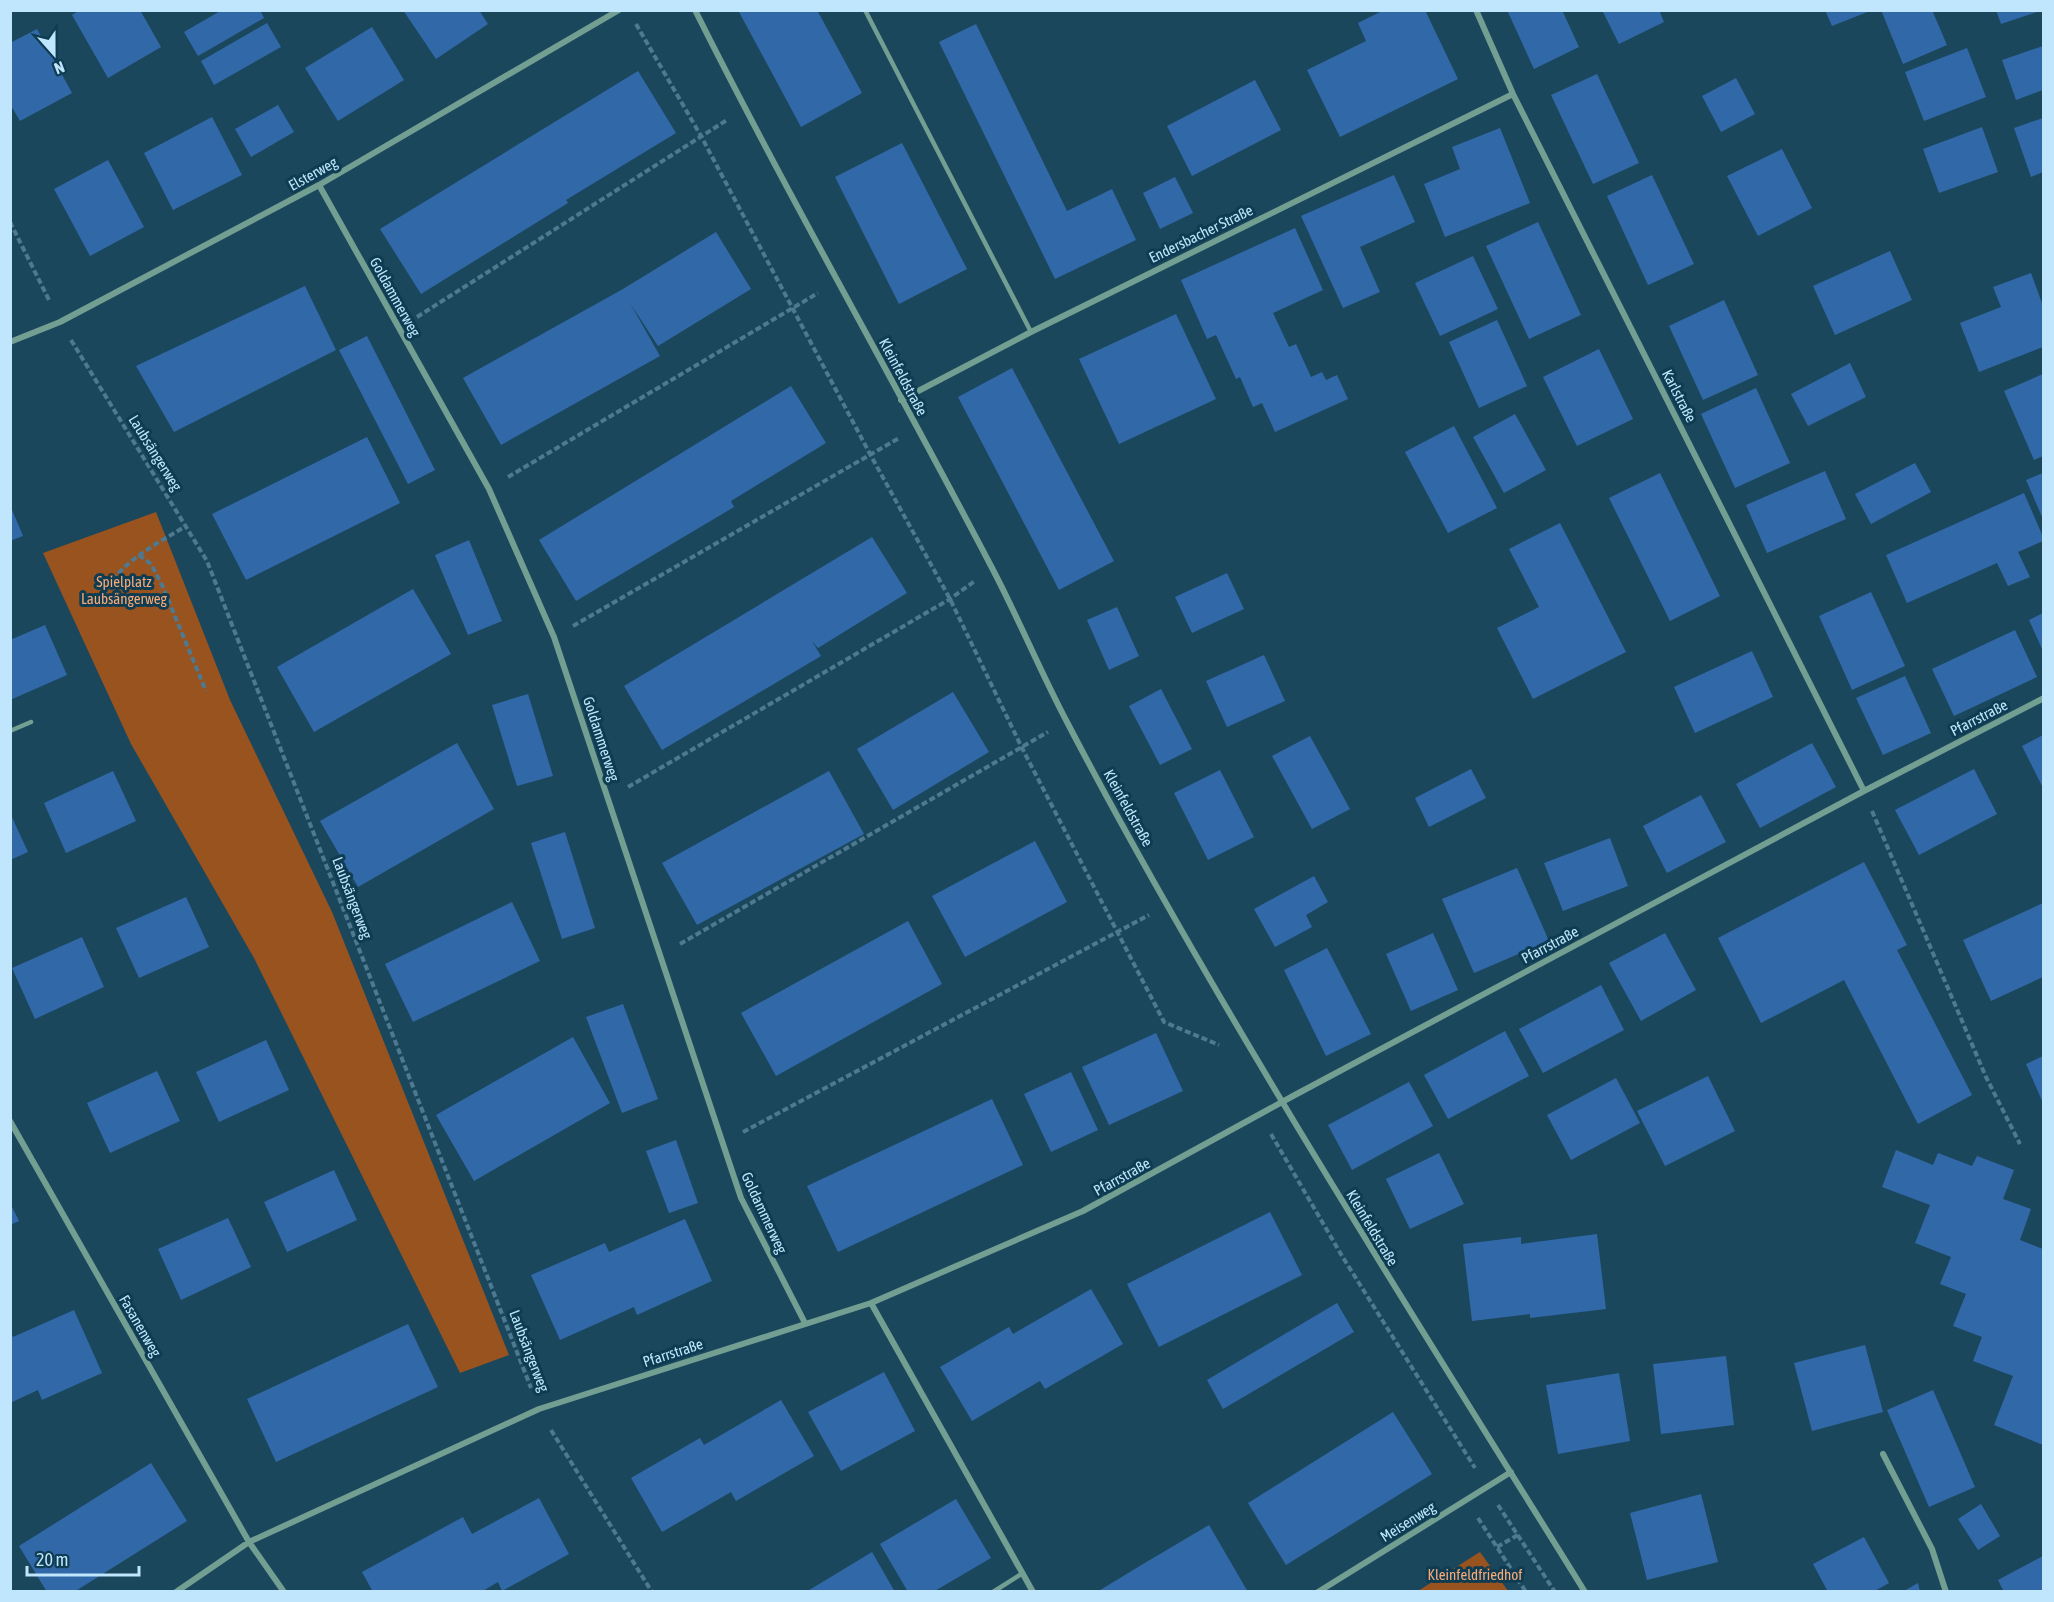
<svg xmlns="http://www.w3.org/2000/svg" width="2054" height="1602" font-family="'Asap Condensed',sans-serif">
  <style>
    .green { fill: #98531f }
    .building { fill: #3169a8 }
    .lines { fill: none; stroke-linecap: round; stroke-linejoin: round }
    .path { stroke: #4f7990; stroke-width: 4; stroke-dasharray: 6 3; stroke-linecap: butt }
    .service { stroke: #729f91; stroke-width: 4.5 }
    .minor { stroke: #729f91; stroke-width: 6 }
    .labels { text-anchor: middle; stroke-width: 6; stroke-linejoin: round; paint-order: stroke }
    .street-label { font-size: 15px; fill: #bfe6fd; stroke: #0e3c52 }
    .park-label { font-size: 15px; fill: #faaa76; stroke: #0e3c52 }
  </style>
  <rect width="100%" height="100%" fill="#1b475d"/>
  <!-- green -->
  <path class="green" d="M156,512l74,188 102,212 177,443 -49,18 -206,-415 -123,-214 -88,-191z
    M1480,1552l28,39h-90z"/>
  <!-- building -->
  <path class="building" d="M80,10h60l21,37 -53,31 -36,-63z
    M222,10h38l4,8 -66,38 -14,-24z
    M403,10h76l9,14 -52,35z
    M738,10h79l45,83 -61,34z
    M1384,10h41l33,69 -118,58 -33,-67 59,-29 -8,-18z
    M1507,10h55l17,37 -45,22z
    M1602,10h57l5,12 -45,22z
    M1825,10h45v1l-38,15z
    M1881,10h51l15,35 -44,19z
    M1996,10h44v1l-39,13z
    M267,23l14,24 -67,38 -13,-24z
    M976,24l91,187 45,-22 24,51 -81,39 -116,-237z
    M372,27l32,53 -66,41 -33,-53z
    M37,29l35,64 -52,28 -10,-17v-61z
    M2043,46v44l-27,10 -14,-40z
    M1967,48l19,49 -62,24 -19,-49z
    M638,71l38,62 -110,67 2,3 -147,91 -41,-65z
    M1597,74l42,89 -46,21 -42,-89z
    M1736,78l19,36 -34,18 -19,-36z
    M1255,80l26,50 -89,46 -25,-50z
    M278,105l16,27 -43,25 -16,-28z
    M212,117l30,58 -69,35 -29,-57z
    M2043,118v54l-12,5 -17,-49z
    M1982,127l16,45 -59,21 -16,-44z
    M1500,128l30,75 -85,34 -21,-53 36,-15 -8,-22z
    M902,143l65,126 -68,35 -64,-127z
    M1782,149l30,59 -54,28 -31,-60z
    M108,160l36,67 -54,29 -36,-67z
    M1394,175l21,47 -55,25 20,45 -37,16 -42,-92z
    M1652,175l42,89 -46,21 -41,-89z
    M1175,177l18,36 -33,16 -17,-36z
    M1538,222l43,93 -52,24 -43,-93z
    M1295,228l28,62 -50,23 16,34 7,-3 15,33 11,-5 4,8 11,-5 11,24 -73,33 -13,-29 -9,4 -13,-30 -4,2 -20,-44 -9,4 -26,-59z
    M716,232l35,57 -93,57 -28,-43 30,53 -159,89 -38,-67 160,-89z
    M1890,251l22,49 -77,35 -22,-49z
    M1473,256l25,53 -58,27 -25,-53z
    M2031,273l12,33v41l-64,25 -19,-49 41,-16 -8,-20z
    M305,286l31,64 -162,82 -38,-66z
    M1724,300l34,75 -55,25 -34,-74z
    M1176,314l40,85 -97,45 -40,-85z
    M1497,320l30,66 -48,22 -30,-66z
    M367,336l68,134 -27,14 -69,-134z
    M1599,349l34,70 -56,27 -34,-69z
    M1850,363l16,34 -58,29 -17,-32z
    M1012,368l102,193 -55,29 -101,-193z
    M2043,374v82l-9,4 -30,-69z
    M791,386l35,57 -95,58 3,6 -158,94 -37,-61z
    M1756,388l34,75 -55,25 -34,-74z
    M1515,414l31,56 -42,23 -31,-56z
    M1454,426l43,82 -49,25 -43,-81z
    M367,437l33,66 -154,77 -34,-66z
    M1915,463l16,29 -60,32 -16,-30z
    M1825,471l21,48 -79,34 -21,-48z
    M1660,473l60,123 -50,25 -61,-123z
    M2043,473v46l-17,-39z
    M2024,493l19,44v4l-25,11 12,25 -22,9 -11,-23 -90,40 -21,-48z
    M10,505l13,31 -13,5z
    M1560,523l66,129 -93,47 -36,-71 42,-21 -30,-58z
    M872,537l35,56 -89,55 -6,-7 9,15 -159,94 -38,-64z
    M469,540l33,81 -34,14 -33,-80z
    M1227,573l17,36 -52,24 -17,-36z
    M413,589l38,65 -137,78 -37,-65z
    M1871,592l34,74 -53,24 -33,-74z
    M1117,607l22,49 -30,14 -22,-50z
    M2043,613v38l-14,-31z
    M45,625l22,50 -57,25v-60z
    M2015,630l22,47 -83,39 -22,-47z
    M1752,651l21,46 -78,36 -21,-46z
    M1264,655l21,46 -58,26 -21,-46z
    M1905,676l26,57 -48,22 -27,-57z
    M1161,689l31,60 -32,16 -31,-59z
    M953,692l36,60 -96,58 -36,-61z
    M528,694l25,82 -36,10 -25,-81z
    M2043,735v53l-21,-42z
    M1310,736l40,73 -38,20 -40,-73z
    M457,743l37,66 -136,78 -38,-66z
    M1812,743l24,44 -76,41 -24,-44z
    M1471,769l15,29 -57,29 -14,-29z
    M1974,769l23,45 -78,41 -24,-45z
    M1220,770l34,67 -46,23 -34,-67z
    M113,771l23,50 -70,32 -22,-50z
    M829,771l35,63 -167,91 -35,-62z
    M1701,795l25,47 -59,31 -24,-47z
    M10,813l18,39 -18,8z
    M565,832l30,96 -33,11 -31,-96z
    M1610,838l18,48 -65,25 -19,-48z
    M1035,841l32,61 -102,55 -33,-61z
    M1864,862l43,83 -10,5 75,145 -54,29 -74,-144 -83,43 -43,-85z
    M1517,868l32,73 -75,32 -32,-74z
    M1314,876l14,26 -22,13 6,12 -37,20 -21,-38z
    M186,897l23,50 -70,31 -23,-50z
    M512,902l28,59 -127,61 -28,-58z
    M2043,903v74l-52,24 -28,-61z
    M908,921l34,63 -166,92 -35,-63z
    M1433,933l25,57 -47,21 -25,-57z
    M1665,933l31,57 -55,31 -32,-58z
    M82,937l22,50 -69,32 -23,-51z
    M1327,948l44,86 -45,22 -42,-86z
    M1601,985l23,45 -81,43 -24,-44z
    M623,1004l35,95 -36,14 -36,-96z
    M1505,1031l24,45 -81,43 -24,-44z
    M1156,1033l27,58 -74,34 -27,-58z
    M573,1037l37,66 -136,78 -38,-66z
    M266,1040l23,50 -70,32 -23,-50z
    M2043,1056v47l-17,-39z
    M157,1071l23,50 -70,32 -23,-50z
    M1071,1072l27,58 -47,22 -27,-58z
    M1708,1076l27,55 -70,35 -28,-55z
    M1616,1078l24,45 -69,37 -24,-45z
    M1409,1082l24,44 -81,44 -24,-45z
    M992,1099l31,66 -185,87 -31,-66z
    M676,1140l22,63 -29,10 -23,-62z
    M1896,1150l37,15 5,-12 34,13 5,-10 37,14 -11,29 28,10 -11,31 23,9v196l-49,-20 19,-49 -40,-15 9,-24 -29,-11 13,-32 -26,-10 11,-27 -36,-14 15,-38 -48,-18z
    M1439,1153l25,51 -54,25 -24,-50z
    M334,1170l23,50 -70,32 -23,-50z
    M10,1203l9,18 -9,4z
    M1270,1212l32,63 -143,72 -32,-63z
    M228,1218l23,49 -70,33 -23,-51z
    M685,1219l27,62 -75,34 -3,-8 -74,33 -29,-65 74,-32 4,9z
    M1597,1234l9,75 -76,9v-4l-58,7 -9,-77 58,-7v7z
    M1091,1289l32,55 -78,45 -5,-8 -68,40 -32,-54 69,-40 4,7z
    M1337,1303l17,29 -131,77 -16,-29z
    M74,1310l28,63 -60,27 -4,-10 -28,13v-72l3,6z
    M408,1324l30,63 -162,75 -29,-63z
    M1865,1345l18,67 -71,19 -18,-68z
    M1726,1356l8,69 -73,9 -8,-70z
    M884,1372l31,59 -74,40 -33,-59z
    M1619,1373l11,68 -72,13 -12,-69z
    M1933,1390l42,97 -46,20 -42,-97z
    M781,1400l33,56 -78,45 -5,-9 -69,40 -31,-54 69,-40 4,7z
    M1393,1412l39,62 -146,91 -38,-62z
    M151,1463l36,58 -113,71h-27l-28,-46z
    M1701,1494l17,68 -71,18 -17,-67z
    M539,1498l30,56 -67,37 -4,-9 -17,10h-108l-11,-20 101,-55 9,17z
    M956,1499l35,59 -58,34h-25l-28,-48z
    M1981,1504l19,32 -22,14 -20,-31z
    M1209,1525l39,67h-151l46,-28z
    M1864,1537l25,46 -16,9h-45l-15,-28z
    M872,1552l23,40h-89z
    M2043,1556v36h-39l-6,-12z
    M1918,1583l2,9h-18z"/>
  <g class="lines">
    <!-- path -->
    <path class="path" d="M636,24l65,112 169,318 80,145 72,149 142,274 55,23
      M10,222l40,80
      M417,317l310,-197
      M71,340l136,221 324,827
      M508,477l310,-184
      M139,555l12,9 11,21 44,106
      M100,604c14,-40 52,-57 86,-78
      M573,626l326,-188
      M628,787l322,-188 25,-18
      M1872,811l114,266 34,67
      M680,944l368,-212
      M743,1132l406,-217
      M1271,1134l71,122 133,212
      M551,1430l101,162
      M1498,1505l57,87
      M1478,1518l48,74
      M1497,1547l21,-12"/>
    <!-- service -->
    <path class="service" d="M865,10l166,322
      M10,731l21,-9
      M993,1592l30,-19"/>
    <!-- minor -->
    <path class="minor" d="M695,10c94,188 199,370 296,556 27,51 49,105 76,156 67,129 141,256 216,381 98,164 201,326 302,489
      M1476,10l37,84 351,697
      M319,185l170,304 65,148 187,561 64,125
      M10,342l50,-20 259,-137 300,-175
      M901,400l130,-68 482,-238
      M10,1121l239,421 35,50
      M871,1303l162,289
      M1883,1454l49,95 14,43
      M176,1592l73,-50 290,-133 332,-106 212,-92 210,-115 571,-305 180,-93
      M1318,1592l193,-120"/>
  </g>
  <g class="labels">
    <!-- street labels -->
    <g class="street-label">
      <text transform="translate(313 174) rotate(-29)" y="5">Elsterweg</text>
      <text transform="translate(1201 234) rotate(-26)" y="5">Endersbacher Straße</text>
      <text transform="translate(395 297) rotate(61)" y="5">Goldammerweg</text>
      <text transform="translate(903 377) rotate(62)" y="5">Kleinfeldstraße</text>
      <text transform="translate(1679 396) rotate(63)" y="5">Karlstraße</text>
      <text transform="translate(155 453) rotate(58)" y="5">Laubsängerweg</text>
      <text transform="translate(1979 718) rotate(-27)" y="5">Pfarrstraße</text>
      <text transform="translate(601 739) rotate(72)" y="5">Goldammerweg</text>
      <text transform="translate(1128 808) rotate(61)" y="5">Kleinfeldstraße</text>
      <text transform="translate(352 898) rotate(69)" y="5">Laubsängerweg</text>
      <text transform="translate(1550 945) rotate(-28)" y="5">Pfarrstraße</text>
      <text transform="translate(1122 1177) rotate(-29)" y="5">Pfarrstraße</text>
      <text transform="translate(764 1213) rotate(65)" y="5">Goldammerweg</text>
      <text transform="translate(1372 1228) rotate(59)" y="5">Kleinfeldstraße</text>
      <text transform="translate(140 1326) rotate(60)" y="5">Fasanenweg</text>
      <text transform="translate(529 1351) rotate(69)" y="5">Laubsängerweg</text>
      <text transform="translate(673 1353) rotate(-18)" y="5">Pfarrstraße</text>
      <text transform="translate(1408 1522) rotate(-32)" y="5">Meisenweg</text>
    </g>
    <!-- park labels -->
    <g class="park-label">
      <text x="124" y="587">Spielplatz<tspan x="124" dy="17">Laubsängerweg</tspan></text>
      <text x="1475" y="1580">Kleinfeldfriedhof</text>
    </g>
  </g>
  <!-- border -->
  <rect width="2054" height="1602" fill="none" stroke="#bfe6fd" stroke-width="24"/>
  <!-- north arrow -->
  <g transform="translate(54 54) rotate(159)" stroke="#0e3c52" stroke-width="4.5" paint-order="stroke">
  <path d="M0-4.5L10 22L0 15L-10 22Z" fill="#bfe6fd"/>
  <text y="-9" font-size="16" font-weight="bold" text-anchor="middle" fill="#bfe6fd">N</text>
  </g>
  <!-- scale -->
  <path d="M27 1566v9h112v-9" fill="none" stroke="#bfe6fd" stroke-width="3"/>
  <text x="36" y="1566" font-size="18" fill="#bfe6fd" stroke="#0e3c52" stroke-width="4.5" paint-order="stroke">20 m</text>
</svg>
